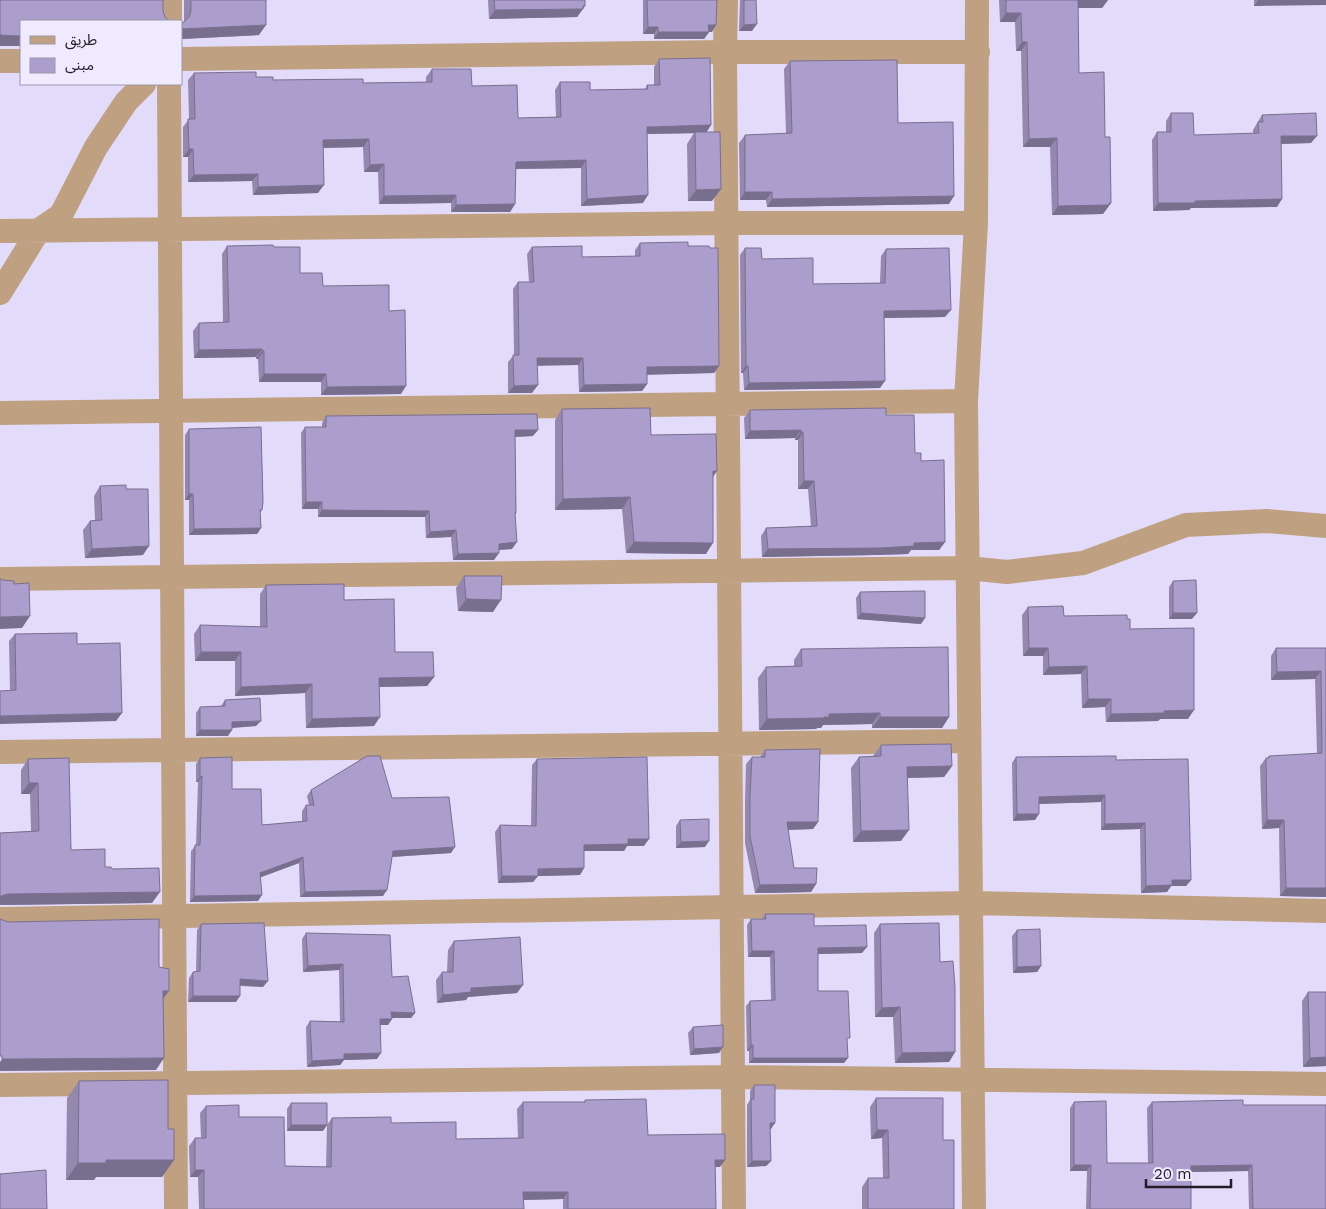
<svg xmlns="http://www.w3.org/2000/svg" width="1326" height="1209" font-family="'Work Sans','Noto Sans Arabic',sans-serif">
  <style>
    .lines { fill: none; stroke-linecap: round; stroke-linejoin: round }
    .street { stroke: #bfa081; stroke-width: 24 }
    .wall { fill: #9488af }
    .shaded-wall { fill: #786f8f }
    .building { fill: #ac9ecc; stroke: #786f8f }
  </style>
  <rect width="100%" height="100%" fill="#e3dbfa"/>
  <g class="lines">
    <!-- street -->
    <path class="street" d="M726,0l-1,52 9,1157
      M170,21v-21
      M181,59l544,-7h253
      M0,61h21
      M169,84l7,1125
      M0,231l726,-8h250
      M0,293l39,-63 22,-15 35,-68 30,-45 18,-18
      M0,413l966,-12
      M0,579l968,-11 39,4 76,-9 103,-38 81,-4 59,5
      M0,752l969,-11
      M0,919l971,-16 355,8
      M0,1085l733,-8 593,7
      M974,1209l-8,-808 10,-178 1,-223"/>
  </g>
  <!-- wall -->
  <path class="wall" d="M184,0h82l-7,35 -78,4v-16h2l1,-2z
    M488,0h97v6l-8,11 -88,2z
    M643,0h74l-5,32h-3l-5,7h-50v-5h-11z
    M740,0h16l-4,31h-13z
    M999,0h109l-6,8h-24l1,65 26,64 6,66 -8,11 -51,1 -2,-68h-27l-2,-96h-5l-1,-29h-15z
    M1254,0h72l-72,6z
    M659,59l52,66 -5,7 6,69h-24l-1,-57 7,-11 -47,1 -4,69 -62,3v-38l-66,1v35l-5,8h-59v-9l-72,1 -1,-32h-14l-1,-25 -40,1 -5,45 -65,2 -1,-14 -64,1v-25h-5v-30l6,-8 -1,-39 6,-7 62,4 17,3 90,3 63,-1v-5l6,-8 40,17 46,32 38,-1 -1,-27 5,-8 30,8 55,-1 2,-4h7v-18z
    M790,61l108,62 51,81 -182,3 -1,-7h-26l-1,-57 6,-8 41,-1 -2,-65z
    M1171,113l23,22 59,-1v-4l9,-15 49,28 -30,1 -4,63 -86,1 -2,2 -36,1 -1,-71 5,-8h9v-11z
    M640,243l48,3 31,120 -5,7 -67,1v10l-5,7 -63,1 -1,-27h-41l-5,28h-24v-31l6,-7 -1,-66 5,-7h11l-2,-28 5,-7 50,10 53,-1v-6z
    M227,246l47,1 26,26 23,13 66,25 12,83 -80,1v-13h-62l-1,-23h-2v-2l-62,1 -1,-27 6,-8h24l-1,-69z
    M745,248l17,11 51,25 67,-1 1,-27 5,-7 59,68 -61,1 -4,70 -136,2 -1,-17h-2l-1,-118z
    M562,409l89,26 62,42 -7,77 -80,-1 -4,-44 -67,1v-90z
    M750,410l136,5 29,38 6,8 24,81 -6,8h-28l-3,4 -33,1 -113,2 -1,-21 5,-8 45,-2 -3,-37h-10v-49h-3v-2l-50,1 -1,-21z
    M326,416l207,20 -18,1 1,76 -1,2 -3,34 -13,1 -5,10h-41l-2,-23 -25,1 -1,-21h-107v-8h-16l-1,-76 4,-6h17v-4z
    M189,429l73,81 -2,3 1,15 -4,6 -68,1v-35h-4v-65z
    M100,486l26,3 17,66 -58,3 -2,-28 7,-9 5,-1 -1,-24z
    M464,576l29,36 -35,-1 -2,-23z
    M1173,581l19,38h-23v-32z
    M266,585l78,15 51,52 39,25 -7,9 -48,1 -5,39 -68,2 -1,-35 -70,3v-35h-40l-1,-27 6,-9 60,2v-33z
    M860,592l61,32 -64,-5 -1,-21z
    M1028,607l36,9 63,3 3,10 58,90h-28l-2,2 -52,1 -1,-15 -23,1 -1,-34 -38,1v-19h-20l-1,-41z
    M15,634l62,10 39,77 -106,-31 -1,-49z
    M1276,648h50v249l-46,-1 -1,-68 -17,1 -2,-63 6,-8h2l1,-2 48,-2 -2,-75 -44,1v-24z
    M801,649l148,68 -7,11h-70v-4l-49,1 -2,3h-4l-1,1 -57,1 -1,-52 8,-11 28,-1v-6z
    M225,700l31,26 -24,2 -4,8h-32v-23l4,-6 21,-1z
    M881,745l71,21 -8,11 -36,1 -7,63 -48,1 -2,-74 8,-11 14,-1z
    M765,750l53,72 -5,7 -25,1 6,38 22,16 -5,8 -56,1 -10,-50v-40l1,-39 6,-7h8z
    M1016,757l100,3 75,120 -5,6h-15l-4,6 -26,1 -1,-64 -39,1v-28l-62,2 -4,16 -22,1 -1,-58z
    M200,758l32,31 30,36 40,-3v-11l4,-6h3l-2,-9 4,-6 81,8 59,55 -59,4 -9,39 -83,1 -1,-34 -38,14 -3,24 -68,1 1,-51 5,-6 2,-63h-2v-18z
    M28,759l43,91 34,17 7,2 40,34 -152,2v-72l31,-2 -1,-37h-9v-24z
    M537,759l107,87h-17l-3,5h-40v17l-4,7 -42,1 -5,6 -35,1 -3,-51 5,-7 31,1 1,-61z
    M680,820l25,27 -29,1v-22z
    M765,914l49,12 48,27 -44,1v37l29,50 -3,22h-95v-12h-2l-1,-45 4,-5 21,-1 -1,-43h-22l-1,-32 4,-6h11z
    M201,924l62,63 -23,-1 -4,16h-48l1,-24 4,-6h3l1,-42z
    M880,924l60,38 15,90 -6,10 -54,1 -2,-46h-18l-1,-84z
    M1017,930l24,36 -4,6 -24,1 -1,-37z
    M306,933l86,44 23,36 -4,5h-19l-4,7h-8l-3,34 -33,1 -4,5 -33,2 -1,-40 4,-6 30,1 -1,-52 -36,2 -1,-33z
    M454,941l63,52 -49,4 -2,3 -29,3 -1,-23 6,-8h5l1,-22z
    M1308,992l18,74 -23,1 -1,-66z
    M693,1027l26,26 -29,2 -2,-22z
    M79,1081l89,48 6,31 -12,17h-66l-2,3h-28l1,-82z
    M754,1085l17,44h-1l1,32 -5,5 -19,1v-62l3,-5v-9z
    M876,1098l67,42 11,69h-92v-22l6,-9h15l-1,-40 -11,1 -1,-32z
    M585,1100l63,35 77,25 -5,7h-5l1,42h-153v-10l-40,1 1,9h-325l-1,-32h-8l-1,-31 6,-8h6l-1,-25 6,-7 33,11 46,49 41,1 1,-42 5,-7 59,5 65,16 62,-1 -1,-29 6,-7h61z
    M1074,1102l33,61h41l-1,-55 5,-6 91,3 83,104h-77l-1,-38 -57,1v37h-105l1,-38h-17v-63z
    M291,1103l32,28h-36v-22z"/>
  <!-- shaded-wall -->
  <path class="shaded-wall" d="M1078,0h30l-6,8h-30z
    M1258,0h68v5l-72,1z
    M583,6h2l-8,11 -88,2 6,-9z
    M1006,13h15l-6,9h-15z
    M757,24l-5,7h-13l5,-6z
    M266,25l-7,10 -78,4v-10z
    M708,25h8l-4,7h-3l-5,7h-50l4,-7z
    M648,27h10l-4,7h-11z
    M0,35l21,1v10h-21z
    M1022,42h5l-6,9h-5z
    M711,125l-5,8 -65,1 6,-7z
    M1281,136h36l-6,7 -36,1z
    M1057,138l-7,9h-27l6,-8z
    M369,139l-6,8 -46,1 6,-8z
    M189,149h4l-5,8h-5z
    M586,160l-5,8 -71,1 6,-7z
    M384,164l-6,8h-14l6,-7z
    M258,174l-6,7 -64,1 6,-7z
    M324,185l-6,8 -65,2 5,-8z
    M721,189l-9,12h-24l8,-11z
    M745,192h27l-6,8h-26z
    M456,195l-5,8 -72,1 5,-8z
    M648,195l-5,8 -62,3 6,-7z
    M954,196l-5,8 -182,3 5,-8z
    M1282,199l-5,8 -86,1 -2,2 -36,1 5,-8 37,-2z
    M1109,203h2l-8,11 -51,1 6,-9z
    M515,204l-5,8h-59l5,-7z
    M951,310l-6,7 -66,1 5,-7z
    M262,349l-6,8 -62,1 5,-8z
    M262,351h2l-6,8h-2z
    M537,358h46l-5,7 -46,1z
    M719,366l-5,7 -72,2 5,-8z
    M746,366h2l-5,7h-2z
    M264,374h62l-5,8h-62z
    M885,381l-5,7 -136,2 5,-7z
    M647,384l-5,7 -63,1 5,-7z
    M538,385l-6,8h-24l6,-7z
    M406,386l-5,8 -80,1 6,-8z
    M515,430h23l-5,6 -23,1z
    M801,430l-6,8 -50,1 5,-8z
    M801,432h2l-5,8h-3z
    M713,471h4l-8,12z
    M804,481h10l-6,8h-10z
    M189,494h4l-4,6h-4z
    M630,497l-8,12 -67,1 8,-11z
    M306,502h16l-4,7h-16z
    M322,510l107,1 -4,6h-107z
    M261,528l-4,6 -68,1 5,-6z
    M456,530l-5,7 -25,1 4,-6z
    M517,542l-5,7 -17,1 4,-6z
    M634,542l79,1 -7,11 -80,-1z
    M945,542l-6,8h-28l-3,4 -33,1 -113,2 6,-8z
    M149,546l-6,9 -58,3 7,-9z
    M499,553l-5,7h-41l5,-6z
    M466,599l35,1 -8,12 -35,-1z
    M861,613l64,5 -4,6 -64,-5z
    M1173,613h24l-5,6h-23z
    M30,616l-8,12 -22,1v-12z
    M1029,648h19l-5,8h-20z
    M201,652h40l-6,9h-40z
    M1087,666l-6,8 -38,1 6,-8z
    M1321,671l-6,8 -44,1 6,-8z
    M434,677l-7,9 -54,1 6,-9z
    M312,684l-7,9 -70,3 6,-9z
    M1088,699h23l-6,8 -23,1z
    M1194,710l-6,9h-28l-2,2 -52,1 5,-8 53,-3z
    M122,713l-6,8 -116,3v-8z
    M880,713l-8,11 -49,1 -2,3h-4l-1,1 -57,1 8,-11 57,-2 5,-3z
    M380,717l-6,9 -68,2 6,-9z
    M880,717h69l-7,11h-70z
    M261,721l-5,5 -28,2 4,-6z
    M200,730h32l-4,6h-32z
    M952,766l-8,11 -44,1 7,-11z
    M202,776l-4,6h-2l4,-5z
    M29,783h9l-8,11h-9z
    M1105,795l-4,7 -66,2 4,-7z
    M1017,814h22l-4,6 -22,1z
    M1267,820h17l-5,8 -17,1z
    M787,822h31l-5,7 -31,1z
    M1145,823l-5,6 -39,1 4,-6z
    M909,830l-8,11 -48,1 8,-11z
    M628,839h21l-5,7h-17l-3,5h-45l5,-6z
    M709,841l-4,6 -29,1 5,-6z
    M455,847l-4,6 -62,4 4,-6z
    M303,857l-4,6 -43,16 4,-6z
    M584,868l-4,7 -42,1 -5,6 -35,1 4,-7 36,-7z
    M1172,880h19l-5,6h-15l-4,6 -26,1 5,-7z
    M816,884l-5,8 -56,1 5,-8z
    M1286,888h40v9l-46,-1z
    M387,890l-4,6 -83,1 5,-5z
    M160,892l-8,11 -152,2v-8l1,-1 7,-2z
    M262,895l-4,6 -68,1 4,-6z
    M867,947l-5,6 -48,1 4,-6z
    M752,951h22l-4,6h-22z
    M343,964l-4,6 -36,2 5,-6z
    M1041,966l-4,6 -24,1 4,-6z
    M240,979l28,2 -5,6 -27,-2z
    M523,985l-6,8 -49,4 -2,3 -29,3 6,-8 28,-7z
    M163,991h6l-8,11z
    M193,996h47l-4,6h-48z
    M900,1007l-7,10h-18l7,-9z
    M391,1012l24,1 -4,5h-24z
    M380,1019h12l-4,6h-13z
    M751,1045h2l-4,6h-2z
    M723,1047l-4,6 -29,2 4,-6z
    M955,1052l-6,10 -54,1 7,-10z
    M381,1053l-4,6 -33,1 -4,5 -33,2 5,-6 32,-7z
    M1326,1057v9l-23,1 7,-9z
    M164,1058l-8,12 -156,1v-9l2,-3z
    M753,1058h95l-4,5h-95z
    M770,1123h5l-4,6h-5z
    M291,1125h36l-4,6h-36z
    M877,1130h11l-6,8 -11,1z
    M106,1160h68l-12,17h-66l-2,3h-28l12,-17z
    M715,1160h10l-5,7h-10z
    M752,1161h19l-5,5 -19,1z
    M1074,1165h17l-4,6h-17z
    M1252,1165l-4,6 -61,1 4,-6z
    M195,1170h9l-6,7h-8z
    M523,1192h45l-5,7 -45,1z"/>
  <!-- building -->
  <path class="building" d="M0,0h163v11l2,6 4,4h-148v15l-21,-1z
    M191,0h75v25l-85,4v-6l3,-1 5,-5 2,-6z
    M494,0h91v6h-2v3l-88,1z
    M647,0h70l-1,25h-8l1,7h-51v-5h-10z
    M744,0h12l1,24 -13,1z
    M1006,0h72l1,73 25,-1 1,65h5l1,66h-2v2l-51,1 -1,-68 -28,1 -2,-97h-5l-1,-29h-15z
    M710,58l1,67 -64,2 1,68 -61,4 -1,-39 -70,2 -1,42 -59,1v-10l-72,1v-32l-14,1 -1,-26 -46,1 1,45 -66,2v-13l-64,1 -1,-26h-4l-1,-30h7l-1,-46 62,-1v5h17v3l90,-1v4l69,-1v-13h39l1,17 45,-1 1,33 43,-1 -1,-35h30v8l58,-1 -1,-4h13l-1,-26z
    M897,60l1,63 55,-1 1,74 -182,3v-7h-27v-57l47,-2 -2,-72z
    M1171,113h22l1,22 65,-2 -1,-11h5l-1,-7 54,-2 1,23h-36l1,63 -87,2v2h-37l-1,-71h14z
    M695,132h25l1,57 -25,1z
    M688,242v4h21l1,2h8l1,118 -72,1v17l-63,1 -1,-27h-46l1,27 -24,1 -1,-31h6l-1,-73h16l-2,-35 50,-1v11l58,-1v-13z
    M273,245l1,2h26v26h22l1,13 66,-1v26l16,-1 1,76 -79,1 -1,-13h-62v-23h-2v-2l-63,1v-27l30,-1 -2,-76z
    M745,248h16l1,11 51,-1v26l72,-1 1,-34 63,-1 2,62 -67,1 1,70 -136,2 -1,-17h-2z
    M650,408l1,27 65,-1 1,37h-4v72l-79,-1 -4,-45 -67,2 -1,-90z
    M886,408v7h28l1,38h6v8l23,-1 1,82 -31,1v3l-34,2 -112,1 -2,-21 51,-2 -3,-45h-10l-1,-49h-2v-2l-51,1v-21z
    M537,414l1,16h-23l1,83h-1l2,29 -18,2v9l-41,1 -2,-24 -26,2 -1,-21 -107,-1v-8h-16l-1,-75h21v-11z
    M261,427l2,75 -1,8h-2l1,18 -67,1 -1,-35h-4v-65z
    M126,485v4h22l1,57 -57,3 -2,-28 12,-1 -2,-34z
    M464,576h38l-1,24 -35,-1z
    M0,578l2,2 12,1v3l15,-1 1,33 -30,1z
    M1196,580l1,33h-24v-32z
    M344,584v16l50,-1 1,53h38l1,25 -55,1 1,39 -68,2v-35l-71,3v-35h-40l-1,-27 67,2 -1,-42z
    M925,591v27l-64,-5 -1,-21z
    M1063,606l1,10 63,-1v4h3v10l64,-1v82l-30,1v2l-53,1v-15h-23l-1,-33 -38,1 -1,-19h-19l-1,-41z
    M77,633v11l43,-1 2,70 -122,3v-25l16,-1 -1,-56z
    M948,647l1,70h-69v-4l-51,1v3h-5v1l-57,1 -1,-52 36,-1 -1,-17z
    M1276,648h50v240h-40l-2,-68h-17l-1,-62h3v-2l53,-3 -1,-82 -44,1z
    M260,698l1,23 -29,1v8h-32v-23l25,-1v-6z
    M951,744l1,22 -45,1 2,63 -48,1 -2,-74 22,-1v-11z
    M820,749l-2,73h-31l7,46h23l-1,16 -56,1 -10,-49v-40l2,-39h13v-7z
    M367,756h13l12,42 57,-1 6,50 -62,4 -6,39 -82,2 -2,-35 -43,16 2,22 -68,1 1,-51h5l2,-69 -2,1v-19l32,-1v32h29l1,36 45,-4 -1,-16h8l-3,-15z
    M1116,756v4l72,-1 3,121h-19v5l-26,1 -1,-63 -40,1v-29l-66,2v17h-22l-1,-57z
    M647,757l2,82h-21v5l-44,1v23l-46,1v7h-36l-2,-51 36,1 1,-67z
    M69,758l2,92 34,-1v18h6l1,2 47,-1 1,24 -152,2 -7,2 -1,1v-64l39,-2 -1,-48h-9l-1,-24z
    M709,819v22l-28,1 -1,-22z
    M765,914h49v12l52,-1 1,22 -49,1v43h30l2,47h-3l1,20h-95v-13h-2l-1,-44 25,-1 -1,-49h-22l-1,-32h15z
    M0,919l8,3 151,-3v48l10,2v22h-6l1,67 -162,1v-3h-2z
    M264,923l4,58 -28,-2v17h-47v-24l7,-1 1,-47z
    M939,923l1,39 13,-1 2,26v65l-53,1 -2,-46 -18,1 -2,-84z
    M1040,929l1,37 -24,1v-37z
    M306,933l84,2 2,42 16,-1 7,37 -24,-1 1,7h-12l1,34 -37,1v5l-32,2 -2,-40 34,1 -1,-58 -35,2z
    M520,937l3,48 -52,3v4l-28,3 -1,-23h11l1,-31z
    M1308,992h18v65l-16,1z
    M723,1025v22l-29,2 -1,-22z
    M168,1080v49h6v31h-68v3h-28l1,-82z
    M754,1085h21v38h-5l1,38h-19l-1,-62h3z
    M876,1098h67v42h11v69h-86v-31h21l-1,-48h-11z
    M646,1099l2,36 77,-1v26h-10l1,49h-148v-17h-45l1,17h-320v-39h-9v-32h11v-32l33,-1v12h45l1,49 46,1 1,-49 59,-1v6l65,-1v17l67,-1v-36h62v-2z
    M1243,1100v5h83v104h-73l-1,-44 -61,1v43h-101l1,-44h-17v-63l32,-1 1,62h46l-1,-61z
    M291,1103h36v22h-36z
    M46,1170l1,39h-47v-35z"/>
  <!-- legend -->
  <rect x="20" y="20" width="162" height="65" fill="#efeafd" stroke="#9c98a8"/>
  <rect x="30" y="36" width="25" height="8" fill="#bfa081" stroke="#9c98a8"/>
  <text x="65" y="45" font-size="15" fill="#201d28">طريق</text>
  <rect x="30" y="58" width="25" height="15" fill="#ac9ecc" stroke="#9c98a8"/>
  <text x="65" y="70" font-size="15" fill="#201d28">مبنى</text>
  <!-- scale -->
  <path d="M1146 1179v8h85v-8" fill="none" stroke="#201d28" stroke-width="2.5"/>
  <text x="1154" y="1179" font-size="15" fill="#201d28" stroke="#efeafd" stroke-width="4" paint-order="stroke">20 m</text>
</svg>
